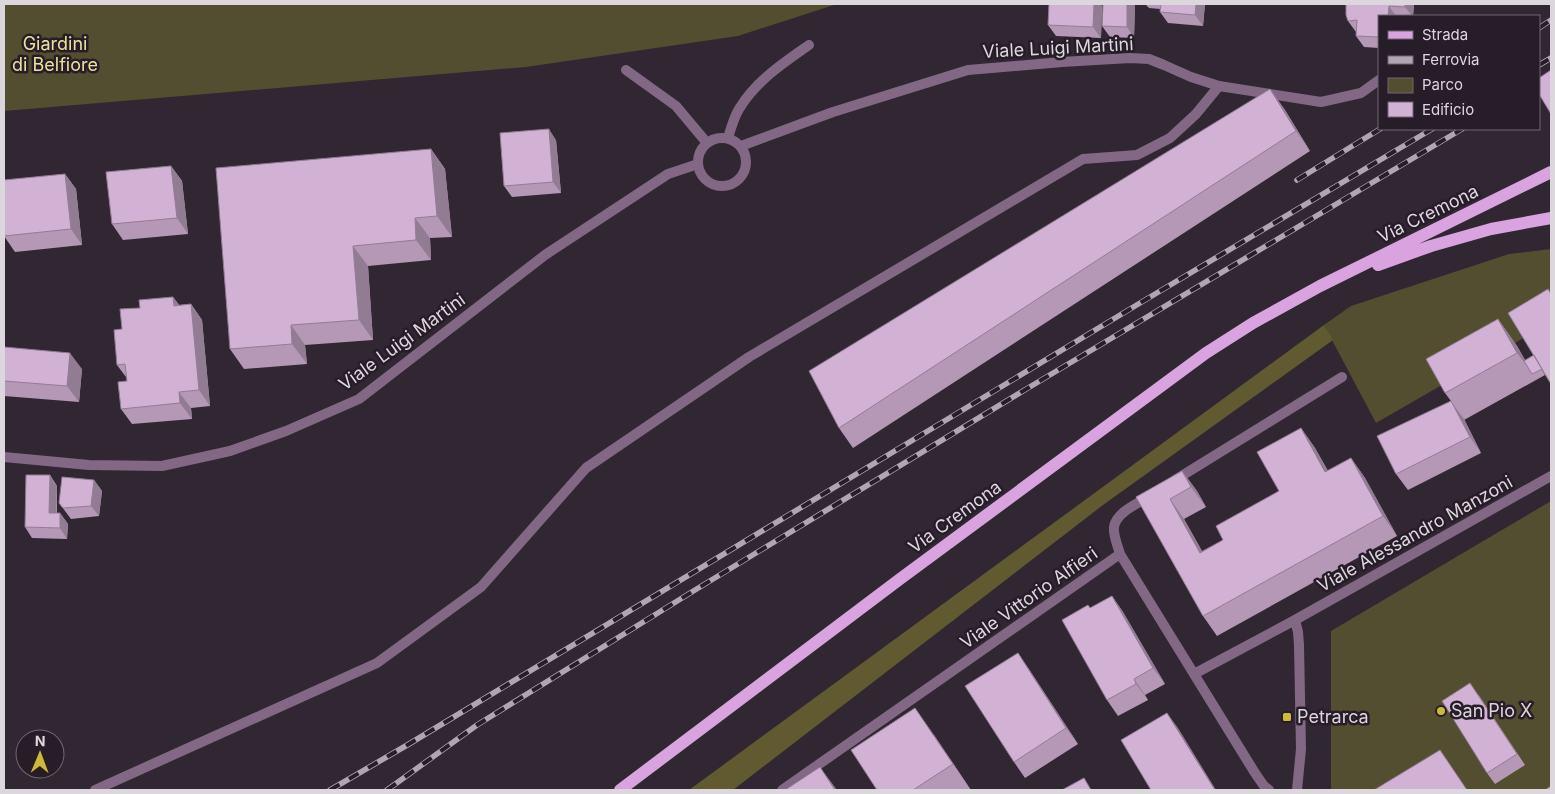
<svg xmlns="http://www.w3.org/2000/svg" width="1555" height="794" font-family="Inter,sans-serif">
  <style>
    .green { fill: #524e2f }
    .forest { fill: #615a31 }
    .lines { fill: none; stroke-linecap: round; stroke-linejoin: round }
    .lane { stroke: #826885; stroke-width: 10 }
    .street { stroke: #826885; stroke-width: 10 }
    .primary { stroke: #d9a3e0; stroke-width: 12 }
    .rail-casing { stroke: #aea7af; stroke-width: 5.5 }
    .rail { stroke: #271d28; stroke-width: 4; stroke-dasharray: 11; stroke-linecap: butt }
    .wall { fill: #b498b6 }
    .shaded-wall { fill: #927c94 }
    .building { fill: #d1b1d4; stroke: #927c94 }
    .poi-dot { fill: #ccb938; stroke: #271d28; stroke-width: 2 }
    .labels { text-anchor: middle; stroke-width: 5; stroke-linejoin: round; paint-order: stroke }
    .park-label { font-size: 18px; fill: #ebe09a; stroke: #271d28 }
    .street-label { font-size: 18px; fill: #dcd6dd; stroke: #271d28 }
    .poi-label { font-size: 18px; fill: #dcd6dd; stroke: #271d28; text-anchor: start }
  </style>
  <rect width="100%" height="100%" fill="#312732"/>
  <!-- green -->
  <path class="green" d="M4,4h833l-99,32 -212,31 -522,44z
    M1551,249v73l-175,101 -52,-98 27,-19 158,-52z
    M1551,501v289h-220v-159z"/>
  <!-- forest -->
  <path class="forest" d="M1324,325l9,15 -230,165 -370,285h-44z"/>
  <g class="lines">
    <!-- lane -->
    <path class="lane" d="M95,790l282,-127 104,-76 105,-119 163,-111 334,-198 54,-4 33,-17 26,-24 23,-28"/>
    <!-- street -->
    <path class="street" d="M626,70l50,36 31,37
      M698 162a24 24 0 1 1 48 0a24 24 0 1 1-48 0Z
      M728,138c3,-10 6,-21 11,-29 17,-28 44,-46 70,-64
      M741,146l92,-34 135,-42 94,-8 68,-4 19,1 15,6 27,12 28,9 102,16 40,-9 18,-13
      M4,457l85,8 73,1 68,-15 56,-20 73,-32 186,-144 123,-81 30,-10
      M1175,480l167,-103
      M1150,496c-11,7 -34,16 -36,31 -1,9 4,19 6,27l135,219 9,13 5,4
      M1295,620l3,12 1,13 2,104 -4,41
      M1194,674l101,-54 256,-144
      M782,790l338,-236"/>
    <!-- primary -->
    <path class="primary" d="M1378,265l53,-19 60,-17 60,-11
      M620,790l280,-211 306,-226 47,-30 67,-37 231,-114"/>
    <!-- rail casing -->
    <g class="rail-casing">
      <path id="rail" d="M1539,28l12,-8
        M1539,65l12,-7
        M1297,180l83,-51
        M330,790l79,-46 731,-441 292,-174
        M387,790l90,-65 218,-135 333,-202 434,-259"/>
    </g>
    <!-- rail -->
    <use href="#rail" class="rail"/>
  </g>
  <!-- wall -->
  <path class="wall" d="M1135,4l-1,34 -24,-1 -8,-11z
    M1145,4h60l-2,22 -35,-3 -8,-11v-3l-11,-1z
    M1346,4h68l-1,12h-34v32l-15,-1 -8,-11v-4l-8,-11z
    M1102,6l-1,32 -45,-2 -8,-11z
    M1270,89l15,21 25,41 -457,297 -14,-20z
    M556,140l5,53 -49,4 -8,-11z
    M431,149l14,20 7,68 -22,1 1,22 -63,6 5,74 -68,5 2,19 -63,5 -14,-20z
    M171,166l11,15 6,53 -65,6 -11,-16z
    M65,174l11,15 6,56 -67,7 -11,-16z
    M173,297l6,8 12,-1 11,16 8,86 -19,2 1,11 -60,5 -11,-15 6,-28 -1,-4 -9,-12 5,-36 18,-21z
    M1498,319l19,27 8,14 9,-5 11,20 -81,45v-1l17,34 -73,37 -12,-16 55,-73 -6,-8z
    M4,347l78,22 -3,33 -75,-6z
    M1301,428l14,20 13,23 23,-13 14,20 32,58 -180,100 -14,-20 -67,-119 46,-26 15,20 9,16 -22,12 18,32 21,-11 56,-49z
    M50,475l7,11v27h3l8,11 -1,15 -35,-1 -7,-11z
    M94,480l8,11 -3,25 -28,3 -12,-16z
    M1112,596l11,16 42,72 -20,11 3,5 -30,16 -11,-16 -17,-92z
    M1018,653l60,91 -53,34 -11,-16z
    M1478,694l47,71 -30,19 -8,-11z
    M934,735l37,55h-94z"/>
  <!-- shaded-wall -->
  <path class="shaded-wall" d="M1094,4h7l1,2 -1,32 -8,-11z
    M1127,4h8l-1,34 -7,-11z
    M1196,4h9l-2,22 -8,-11z
    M1405,4h9l-1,12h-1l-7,-9z
    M1389,6l7,10h-8z
    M1270,89l15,21 25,41 -14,-20z
    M549,129l7,11 5,53 -8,-11z
    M431,149l14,20 7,68 -15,-21z
    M171,166l11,15 6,53 -11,-16z
    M65,174l11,15 6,56 -11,-16z
    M415,218l15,20 1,22 -15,-20z
    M353,246l15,20 5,74 -14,-20z
    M173,297l12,15 -11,-6z
    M191,304l11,16 8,86 -11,-16z
    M1498,319l19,27 16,28 -16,-21z
    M291,325l14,20 2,19 -15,-20z
    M70,353l12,16 -3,33 -12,-16z
    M179,392l12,16 1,11 -12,-16z
    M1452,403l12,16 17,34 -11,-16z
    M1301,428l14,20 25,44 -15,-20z
    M1351,458l14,20 32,58 -14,-20z
    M1182,471l15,20 9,16 -15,-20z
    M50,475l7,11 -1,38 -7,-11z
    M94,480l8,11 -3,25 -8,-10z
    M1170,499l14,20 30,54 -14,-20z
    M60,513l8,11 -1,15 -7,-11z
    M1112,596l11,16 42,72 -12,-16z
    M1018,653l11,16 49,75 -12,-16z
    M1134,679l11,16 3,5 -12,-16z
    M915,708l19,27 37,55 -18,-26z
    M1167,713l11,15 38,62h-1z
    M820,767l17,23h-2z"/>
  <!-- building -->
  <path class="building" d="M1049,4h45l-1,23 -45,-2z
    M1103,4h24v23l-25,-1z
    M1161,4h35l-1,11 -35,-3z
    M1346,4h59v3l-16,-1 -1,10h-9v21l-23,-1 1,-16 -9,1 -2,-6z
    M1551,70v44l-12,-20v-16z
    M1270,89l26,42 -457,297 -30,-57z
    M549,129l4,53 -49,4 -4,-53z
    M431,149l6,67 -22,2 1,22 -63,6 6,74 -68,5 1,19 -62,5 -14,-181z
    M171,166l6,52 -65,6 -6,-52z
    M65,174l6,55 -67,7v-56z
    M1548,289l3,5v90l-43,-71z
    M173,297l1,9 17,-2 8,86 -20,2 1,11 -59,6 -3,-27 9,-1 -2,-17 -8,1 -3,-35 8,-1 -2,-20 20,-1 -1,-8z
    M1498,319l19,34 -72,40 -19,-34z
    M4,347l66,6 -3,33 -63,-5z
    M1534,355l8,14 -10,5 -8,-13z
    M1451,401l19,36 -74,37 -19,-38z
    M1301,428l24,44 26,-14 32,58 -180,100 -67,-119 46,-26 9,16 -21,12 30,54 23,-13 -7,-14 63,-35 -22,-39z
    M26,475h24l-1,38h11v15l-35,-1z
    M62,477l32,3 -3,26 -28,2 -4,-5z
    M1112,596l41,72 -19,11 2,5 -29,16 -45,-80 26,-15 2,3z
    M1018,653l48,75 -52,34 -49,-76z
    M1470,683l47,71 -30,19 -45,-72z
    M915,708l38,56 -40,26h-36l-26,-40z
    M1167,713l48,77h-64l-30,-50z
    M1440,750l27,40h-93z
    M820,767l15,23h-50z
    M1084,778l7,12h-29z
    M1551,786v4h-6z"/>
  <!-- markers -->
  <g class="poi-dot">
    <circle cx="1441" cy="711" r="5"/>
    <rect x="1282" y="712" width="10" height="10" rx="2.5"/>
  </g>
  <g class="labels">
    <!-- park labels -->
    <g class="park-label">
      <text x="55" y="50">Giardini<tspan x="55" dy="21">di Belfiore</tspan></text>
    </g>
    <!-- street labels -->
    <g class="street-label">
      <text transform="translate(1058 48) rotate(-3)" y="6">Viale Luigi Martini</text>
      <text transform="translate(1428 214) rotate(-26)" y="6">Via Cremona</text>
      <text transform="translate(402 342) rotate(-36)" y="6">Viale Luigi Martini</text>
      <text transform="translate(955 517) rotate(-36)" y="6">Via Cremona</text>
      <text transform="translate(1415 534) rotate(-29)" y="6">Viale Alessandro Manzoni</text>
      <text transform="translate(1029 598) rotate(-35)" y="6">Viale Vittorio Alfieri</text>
    </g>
    <!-- poi labels -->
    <g class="poi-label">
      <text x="1451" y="717">San Pio X</text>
      <text x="1297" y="723">Petrarca</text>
    </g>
  </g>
  <!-- border -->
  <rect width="1555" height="794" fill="none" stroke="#dcd6dd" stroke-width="10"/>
  <!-- legend -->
  <rect x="1378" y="15" width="162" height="115" fill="#271d28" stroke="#6f6770"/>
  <rect x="1388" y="31" width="25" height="8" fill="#d9a3e0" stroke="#6f6770"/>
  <text x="1422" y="40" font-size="15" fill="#dcd6dd">Strada</text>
  <rect x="1388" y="56" width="25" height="8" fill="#aea7af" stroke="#6f6770"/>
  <text x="1422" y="65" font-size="15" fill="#dcd6dd">Ferrovia</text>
  <rect x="1388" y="78" width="25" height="15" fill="#524e2f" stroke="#6f6770"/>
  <text x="1422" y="90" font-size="15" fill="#dcd6dd">Parco</text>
  <rect x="1388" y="102" width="25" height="15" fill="#d1b1d4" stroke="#6f6770"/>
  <text x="1422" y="115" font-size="15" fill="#dcd6dd">Edificio</text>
  <!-- north arrow -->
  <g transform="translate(40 754) rotate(1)"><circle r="24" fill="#271d28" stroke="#6f6770"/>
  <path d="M0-4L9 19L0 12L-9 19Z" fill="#ccb938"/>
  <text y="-8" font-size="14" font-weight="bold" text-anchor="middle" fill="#dcd6dd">N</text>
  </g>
</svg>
